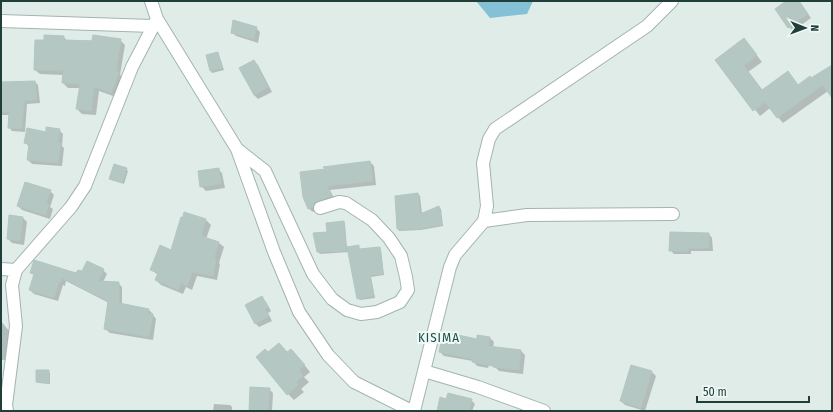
<svg xmlns="http://www.w3.org/2000/svg" width="833" height="412" font-family="'Fira Sans Condensed',sans-serif">
  <style>
    .water { fill: #84c0d6 }
    .shadow { fill: #0003 }
    .building { fill: #b5c7c2; stroke: #b2c7c1 }
    .lines { fill: none; stroke-linecap: round; stroke-linejoin: round }
    .minor-casing { stroke: #a3b4b0; stroke-width: 14 }
    .minor { stroke: #fff; stroke-width: 12 }
    .labels { text-anchor: middle; stroke-width: 4; stroke-linejoin: round; paint-order: stroke }
    .quarter-label { font-size: 13px; letter-spacing: 1px; fill: #1a524b; stroke: #f1f9f6 }
  </style>
  <rect width="100%" height="100%" fill="#e0ece8"/>
  <!-- water -->
  <path class="water" d="M476,1h57l-6,13 -37,4z"/>
  <!-- shadow -->
  <path class="shadow" d="M788,1h11l12,17 -18,13 -4,-4z
    M256,28l4,4 -2,11 -22,-7 -4,-4z
    M63,37l5,4 52,-1 5,5 -5,30 3,2 -7,20 -17,-6 -3,24 -14,-1 -5,-5 3,-21h-12l-5,-5v-8l-23,-1 -5,-4 10,-29z
    M744,39l18,23 -14,10 15,19 36,-5 33,-20v30l-4,-5 -45,32 -13,-15 -10,8 -44,-56z
    M218,53l1,2 5,15 -12,3 -1,-2 -4,-15z
    M254,61l4,4 14,27 -14,7 -4,-4 -14,-27z
    M35,82l3,3 2,18 -13,1 -2,28 -13,-1 -3,-4 1,-12h-9v-32z
    M59,130l4,4 -1,12 2,2 -2,18 -30,-2 -4,-4 1,-13 -4,-5 22,-9z
    M370,162l4,4 2,19 -46,5 5,10 -22,12 -4,-3 18,-39z
    M126,169l2,2 -4,13 -14,-6z
    M218,169l4,4 3,15 -19,3 -5,-5z
    M50,191l4,4 -4,12 3,2 -3,10 -28,-9 -4,-4z
    M418,194l2,2 2,18 17,-7 2,2 2,17 -22,4 -22,1 -1,-2z
    M185,214l21,6 5,5 -5,14 13,4 5,4 -5,16 1,1 -3,16 -20,-4 -5,14 -6,-3 -3,7 -22,-9 -5,-5 2,-5 -6,-5 20,-19z
    M23,218l4,4 -3,23 -12,-2 -4,-4z
    M344,222l1,2 2,24 11,-2 2,4 19,-2 2,2 3,25 -13,2 4,21 -15,2 -2,-2 -9,-46 -29,2 -2,-2 10,-19z
    M709,234l3,4 1,13h-22v3h-17l-4,-4z
    M103,270l4,4 -4,8 15,1 4,4v18l27,5 4,4v1l3,4 -3,21 -43,-7 -5,-4 4,-26 -43,-22 -1,5 -2,-1 -5,16 -24,-7 -4,-4 4,-14 -2,-3 44,1z
    M262,298l4,4 5,9 -3,2 4,8 -13,6 -4,-4z
    M1,321l8,10 -1,29h-7z
    M490,338l4,4 -1,6 28,3 4,4 -2,19 -24,-3 -9,-9 -2,6 -11,-2 -4,-5 -29,-5 -4,-4 37,-12z
    M268,353h19l10,3 13,16 -6,5 5,5 -8,7 3,3 -10,8 -6,-6z
    M48,371l2,2v11l-11,-1 -2,-1z
    M652,372l4,4 -11,35 -20,-6 -4,-4z
    M269,389l4,4 -1,18h-22z
    M447,400h24l4,4 -3,7h-33z
    M214,404l16,1 2,2v4h-19z"/>
  <!-- building -->
  <path class="building" d="M786,1h13l9,13 -20,14 -13,-19z
    M233,20l24,7 -3,12 -23,-6z
    M44,35l20,1v4l28,1 1,-6 28,4 -5,32 3,1 -8,21 -17,-6 -3,24 -15,-2 4,-25 -18,-1 1,-12 -29,-1 1,-30h9z
    M744,38l13,17 -13,11 18,24 26,-19 10,14 12,-9 1,2 21,-13v33l-9,-13 -46,33 -12,-16 -12,9 -38,-51z
    M218,52l4,16 -12,3 -4,-16z
    M254,60l14,27 -14,8 -15,-27z
    M35,81l2,19 -13,1 -2,28 -14,-1 1,-16h-8v-30z
    M46,127l14,2 -2,14h3l-3,20 -31,-3 2,-16 -5,-1 3,-15 19,4z
    M370,161l3,20 -46,5 5,10 -15,5 -3,2 -1,4 -5,2 -5,-12 -3,-25 25,-3 -2,-2z
    M114,164l13,4 -5,15 -13,-4z
    M219,168l2,16 -21,3 -2,-16z
    M25,182l26,8 -5,13 3,1 -3,11 -29,-9z
    M418,193l2,21 19,-8 3,19 -23,4h-22l-2,-33z
    M184,212l22,7 -5,17 18,6 -5,16 2,1 -3,17 -21,-4 -5,14 -6,-3 -3,7 -23,-10 3,-7 -8,-3 10,-25 11,5 10,-33h2z
    M9,215l14,2 -3,24 -13,-2z
    M344,221l2,30 -29,1 -4,-19 14,-1 -1,-9z
    M670,232l39,1v15h-21v3h-19z
    M359,245v4l21,-2 3,27 -13,1 4,21 -17,3 -10,-52z
    M34,260l42,13 2,-3 4,1 5,-10 17,8 -6,12 21,1v21l30,6 -1,5h5l-4,23 -45,-8 4,-28 2,1 -48,-24 -1,4h-2l-5,16 -25,-8 5,-16 -4,-1z
    M262,296l6,11 -3,2 4,7 -14,8 -10,-19z
    M443,332l34,7v-4l13,2 -2,9 33,4 -2,20 -26,-3v-1l-21,-4 1,-3 -34,-7z
    M279,343l8,9 4,-3 14,16 -6,5 4,6 -7,6 2,3 -11,10 -31,-38 9,-8 3,3z
    M631,365l21,6 -11,37 -21,-7z
    M36,370h13v13l-13,-1z
    M250,387l20,1 -2,23h-19z
    M448,393l24,6 -3,12h-32l3,-14 6,2z"/>
  <g class="lines">
    <!-- minor casing -->
    <g class="minor-casing">
      <path id="minor" d="M151,1l6,18 80,130 37,103 25,60 29,43 26,27 58,29
        M1,21l152,5
        M237,149l28,22 48,103 19,25 15,11 14,4 16,-2 23,-10 8,-12 -2,-13 -5,-21 -12,-18 -17,-18 -26,-17 -7,-1 -19,6
        M484,221l43,-6 146,-1
        M1,269l15,1
        M424,371l54,16 66,24
        M7,411l-1,-6 10,-79 -4,-41 4,-15 55,-63 14,-21 47,-119 25,-48
        M414,411l36,-144 5,-12 29,-34 3,-15 -4,-43 6,-24 6,-10 152,-103 25,-25"/>
    </g>
    <!-- minor -->
    <use href="#minor" class="minor"/>
  </g>
  <g class="labels">
    <!-- quarter labels -->
    <g class="quarter-label">
      <text x="439" y="342">KISIMA</text>
    </g>
  </g>
  <!-- border -->
  <rect width="833" height="412" fill="none" stroke="#203e3a" stroke-width="4"/>
  <!-- north arrow -->
  <g transform="translate(805 28) rotate(91)" stroke="#f1f9f6" stroke-width="3" paint-order="stroke">
  <path d="M0-3L7 15L0 10L-7 15Z" fill="#203e3a"/>
  <text y="-6" font-size="11" font-weight="bold" text-anchor="middle" fill="#203e3a">N</text>
  </g>
  <!-- scale -->
  <path d="M697 396v6h112v-6" fill="none" stroke="#203e3a" stroke-width="2"/>
  <text x="703" y="396" font-size="12" fill="#203e3a" stroke="#f1f9f6" stroke-width="3" paint-order="stroke">50 m</text>
</svg>
